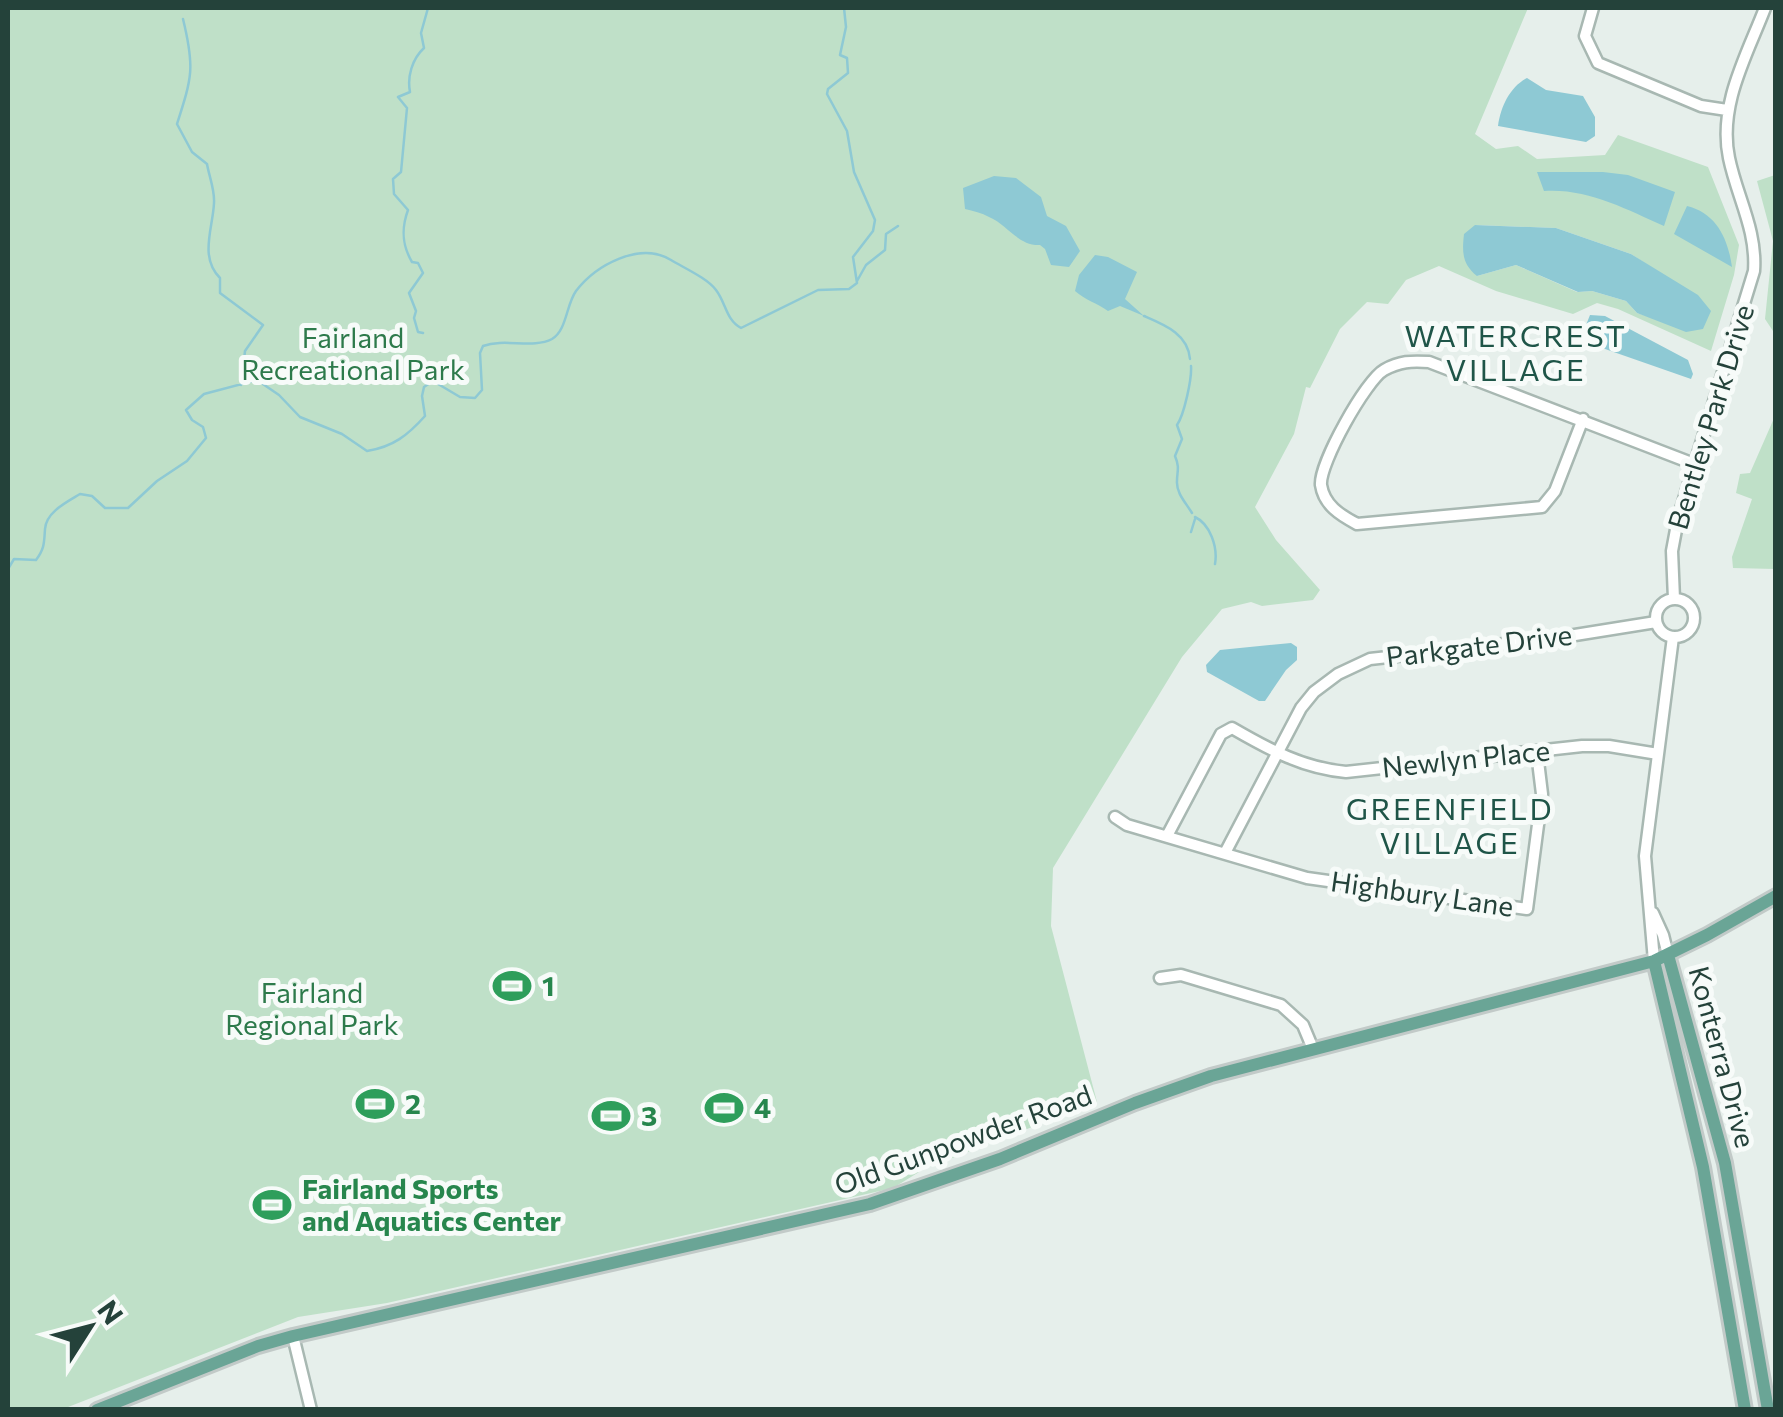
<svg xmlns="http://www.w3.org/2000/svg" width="1783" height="1417" font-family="Commissioner,sans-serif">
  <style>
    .green { fill: #bfe0c8; fill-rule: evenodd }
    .water { fill: #8ec9d4 }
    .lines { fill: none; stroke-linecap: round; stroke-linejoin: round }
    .stream { stroke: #8ec9d4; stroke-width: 2.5 }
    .minor-casing { stroke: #a8b8b2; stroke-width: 15 }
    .major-casing { stroke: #c2cac8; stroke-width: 18 }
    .minor { stroke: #fff; stroke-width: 10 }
    .major { stroke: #6aa596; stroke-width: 12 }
    .labels { text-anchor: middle; stroke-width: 10; stroke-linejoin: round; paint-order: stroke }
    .park-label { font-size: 28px; fill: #2d7a4b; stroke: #f7fbf9 }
    .street-label { font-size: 28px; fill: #24423a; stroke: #f7fbf9 }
    .leisure-label { font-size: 28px; font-weight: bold; fill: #27864d; stroke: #f7fbf9; text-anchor: start }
    .neighbourhood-label { font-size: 30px; letter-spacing: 2.5px; fill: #1f5548; stroke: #f7fbf9 }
  </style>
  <rect width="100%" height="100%" fill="#e6efeb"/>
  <!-- green -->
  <path class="green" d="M8,8h1520l-53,126 21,15 22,-3 19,13 68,-4 13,-20 90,32 31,78 -5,30 -23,76 -93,-42 -21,-6 -24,11 -77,-23 -57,-25 -33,14 -18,24 -21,-2 -27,27 -30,59 -4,-1 -12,47 -39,73 21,33 44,50 -7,10 -51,6 -11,-4 -29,7 -40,48 -129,211 -2,58 46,176 -173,67 -31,19 -506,115 -89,14 -235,92h-55zM1476,225l80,3 75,26 23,15 5,51 -22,-7 -11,-12 -34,-10 -15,1 -61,-27 -39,11z
    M1775,175h1l-1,159 -10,-15 8,-78 -16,-60z
    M1775,416v153l-42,-1 -1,-11 20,-58 -16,-6 4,-19 10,-1z"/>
  <!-- water -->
  <path class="water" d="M1527,78l19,12 37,6 12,21v19l-9,6 -88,-16c3,-20 12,-39 29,-48z
    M1537,172h66l25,3 47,17 -11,34c-38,-17 -77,-38 -120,-35z
    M994,176l22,2 25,19 6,19 19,10 14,25 -11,16 -18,-2 -6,-16 -5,-4c-22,1 -32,-20 -51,-28 -7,-4 -16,-6 -24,-8l-2,-21z
    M1687,206c29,7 41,32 45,61l-58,-33z
    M1475,225l81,3 75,26 67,41 13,16 -8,18 -17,3 -49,-19 -11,-12 -34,-10 -14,1 -62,-27 -39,11c-15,-12 -15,-24 -13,-42z
    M1095,255l13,2 29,15 -12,27 19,17 -24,-10 -12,5c-11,-8 -23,-11 -33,-20l4,-16z
    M1590,315l15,1 83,44 5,14 -2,5 -106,-37 -3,-7z
    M1291,643l6,4v13l-11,10 -21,31h-6l-52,-29 -1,-7 14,-15z"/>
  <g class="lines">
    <!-- stream -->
    <path class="stream" d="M183,19c12,49 9,58 -6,105l15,28 15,12c2,12 8,26 7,39 -1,25 -15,54 6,75v15l43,32 -18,26 -4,34
      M857,281l9,-16 19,-15 1,-16 12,-8
      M1144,316c21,9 44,18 46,43
      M423,333l-5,-1 -4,-14 2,-7 -7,-18 14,-20 -5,-10 -6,-1c-10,-17 -11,-33 -4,-52l-14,-16 -1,-15 8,-7 6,-64 -9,-11 12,-5c-3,-15 2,-33 14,-44l-3,-15 7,-25
      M1191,366c1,13 -7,49 -14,59l5,14 -7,17c5,12 2,15 2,25 -1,12 9,22 15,32
      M1195,517c15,7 23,30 20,47
      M1191,532l4,-13
      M8,569l6,-10 22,1c9,-12 8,-18 9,-31 1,-17 22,-27 35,-35l12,2 13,12h23l29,-27 30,-20 19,-23 -3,-11 -11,-7 -6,-10 18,-16 53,-14 22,15 21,22 42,17 25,17c26,-4 41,-16 58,-35l-3,-20 2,-9 9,-6 27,16 15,1 7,-8 -2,-37 3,-7c22,-8 50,3 69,-7 15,-9 14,-34 24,-48 20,-26 64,-50 95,-31 13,8 36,18 45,30 10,13 10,30 25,38l77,-38 31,-1 8,-6 -4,-26 20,-26 2,-11 -21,-48 -7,-41 -20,-37 1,-5 20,-16 -1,-15 -7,-3 6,-28 -2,-19"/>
    <!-- minor casing -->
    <g class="minor-casing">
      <path id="minor" d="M1593,8l-8,28 13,27 103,43 26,4
        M1583,419l-28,72 -13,16 -185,17c-17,-9 -33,-19 -36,-39 -2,-21 45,-105 63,-115 16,-9 27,-9 45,-8l265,102
        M1674,599l-2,-48 6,-32 76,-248c3,-41 -17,-74 -25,-113 -11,-53 18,-103 36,-150
        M1656 618a19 19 0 1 1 38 0a19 19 0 1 1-38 0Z
        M1115,817l12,8 180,53 220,31 15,-115 -5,-41
        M1167,836l54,-102 11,-6c38,22 71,40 114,44l236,-26h27l49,8
        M1225,853l76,-145 13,-16 24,-18 32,-15 180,-20 106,-17
        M1653,913l10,22 5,20
        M1654,961l-9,-105 28,-219
        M1160,978l21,-3 100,30 22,20 10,24
        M293,1336l18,74"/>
    </g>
    <!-- major casing -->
    <g class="major-casing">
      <path id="major" d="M1668,955l57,208 43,247
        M1654,961l49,206 42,243
        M97,1410l161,-64 35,-10 577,-132 130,-45 135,-56 76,-27 443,-115 53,-26 69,-39"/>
    </g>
    <!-- minor -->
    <use href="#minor" class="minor"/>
    <!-- major -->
    <use href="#major" class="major"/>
  </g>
  <!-- icons -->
  <defs>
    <g id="stadium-bare" transform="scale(3)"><path d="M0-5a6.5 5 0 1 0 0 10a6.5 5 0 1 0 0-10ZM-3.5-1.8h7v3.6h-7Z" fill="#2e9e5b" stroke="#f7fbf9" stroke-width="2.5" paint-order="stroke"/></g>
  </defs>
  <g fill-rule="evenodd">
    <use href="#stadium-bare" x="512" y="986"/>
    <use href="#stadium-bare" x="375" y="1104"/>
    <use href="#stadium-bare" x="724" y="1108"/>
    <use href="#stadium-bare" x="611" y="1116"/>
    <use href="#stadium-bare" x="272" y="1205"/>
  </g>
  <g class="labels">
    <!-- park labels -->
    <g class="park-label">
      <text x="353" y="348">Fairland<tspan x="353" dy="32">Recreational Park</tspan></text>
      <text x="312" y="1003">Fairland<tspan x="312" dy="32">Regional Park</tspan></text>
    </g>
    <!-- street labels -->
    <g class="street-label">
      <text transform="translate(1711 417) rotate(-73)" y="10">Bentley Park Drive</text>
      <text transform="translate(1479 646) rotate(-7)" y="10">Parkgate Drive</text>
      <text transform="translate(1466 759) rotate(-6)" y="10">Newlyn Place</text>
      <text transform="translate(1422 894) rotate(8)" y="10">Highbury Lane</text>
      <text transform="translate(1722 1057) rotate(75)" y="10">Konterra Drive</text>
      <text transform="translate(963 1140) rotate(-20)" y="10">Old Gunpowder Road</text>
    </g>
    <!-- leisure labels -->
    <g class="leisure-label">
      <text x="542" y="996">1</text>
      <text x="405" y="1114">2</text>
      <text x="754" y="1118">4</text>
      <text x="641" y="1126">3</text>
      <text x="302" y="1199">Fairland Sports<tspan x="302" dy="32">and Aquatics Center</tspan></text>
    </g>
    <!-- neighbourhood labels -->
    <g class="neighbourhood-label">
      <text x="1516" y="347">WATERCREST<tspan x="1516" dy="34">VILLAGE</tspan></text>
      <text x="1450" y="820">GREENFIELD<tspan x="1450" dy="34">VILLAGE</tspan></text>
    </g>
  </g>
  <!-- border -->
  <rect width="1783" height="1417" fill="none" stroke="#24423a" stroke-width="20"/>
  <!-- north arrow -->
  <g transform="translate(90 1327) rotate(54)" stroke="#f7fbf9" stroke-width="8" paint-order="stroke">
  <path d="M0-8L18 38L0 25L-18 38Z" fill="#24423a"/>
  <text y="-15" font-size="28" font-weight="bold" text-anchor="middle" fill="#24423a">N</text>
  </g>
</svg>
